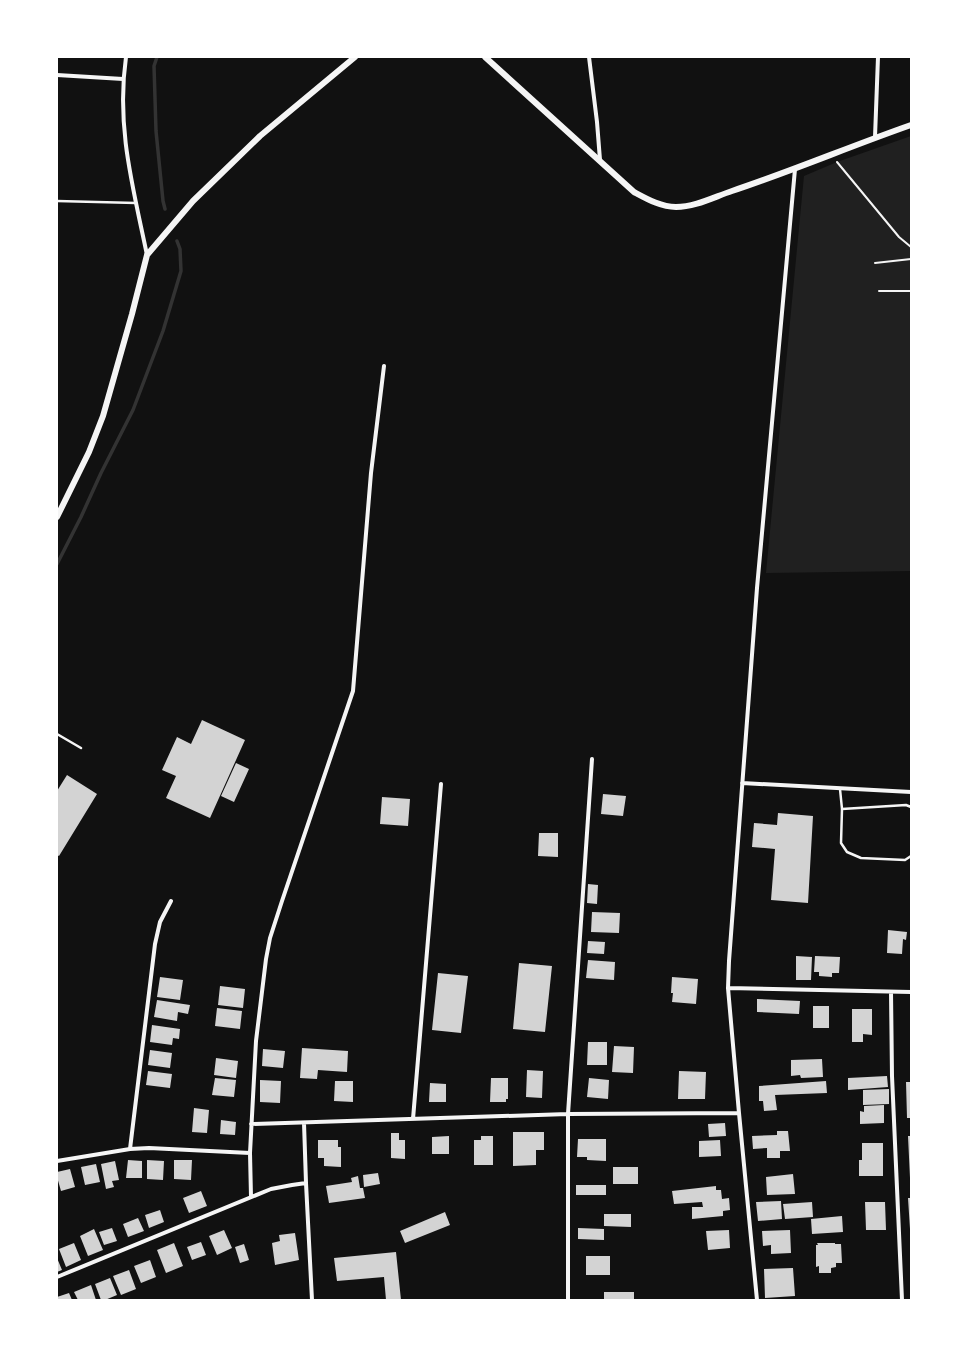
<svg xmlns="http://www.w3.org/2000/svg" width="968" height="1357" font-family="'Public Sans',sans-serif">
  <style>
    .green { fill: #202020 }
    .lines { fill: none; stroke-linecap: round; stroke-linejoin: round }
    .stream { stroke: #333; stroke-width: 3.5 }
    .building { fill: #d3d3d3 }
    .path { stroke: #f5f5f5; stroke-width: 2 }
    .service { stroke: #f5f5f5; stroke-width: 2.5 }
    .minor { stroke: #f5f5f5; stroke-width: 4 }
    .tertiary { stroke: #f5f5f5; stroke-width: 6 }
  </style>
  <rect width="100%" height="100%" fill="#111"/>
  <!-- green -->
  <path class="green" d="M911,136v435l-145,2 38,-397 33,-14z"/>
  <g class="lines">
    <!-- stream -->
    <path class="stream" d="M157,57l-3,9 2,65 7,70 2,8
      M57,564l24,-47 20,-44 32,-63 30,-79 18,-60 -1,-22 -3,-8"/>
  </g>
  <!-- building -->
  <path class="building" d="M202,720l43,20 -35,78 -44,-20 10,-22 -14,-6 15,-33 14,7z
    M236,763l13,6 -15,33 -13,-6z
    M67,775l30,19 -38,62 -2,-1v-64z
    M603,794l23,2 -3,20 -22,-2z
    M382,797l28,2 -2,27 -28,-2z
    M778,813l35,3 -5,87 -37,-3 4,-51 -23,-2 2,-24 23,2z
    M539,833h19v24l-20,-1z
    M588,884l10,1 -1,19 -10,-1z
    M592,912l28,1 -1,20 -28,-1z
    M888,930l19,2 -1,8 -3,-1 -1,15 -15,-1z
    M588,941l17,1 -1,12 -17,-1z
    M796,956l16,1 -1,23h-15z
    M815,956l25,1 -1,16h-7v4l-13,-1v-4h-5z
    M588,960l27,2 -1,18 -28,-2z
    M519,963l33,3 -7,66 -32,-3z
    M438,973l30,3 -7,57 -29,-3z
    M160,977l23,3 -3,20 -23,-3z
    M672,977l26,2 -2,25 -24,-2 1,-9h-2z
    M220,986l25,3 -2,19 -25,-3z
    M757,999l43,2 -1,13 -42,-2z
    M157,1000l33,5 -2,9 -10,-2 -1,9 -23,-4z
    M813,1006h16v22h-16z
    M217,1008l25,3 -2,18 -25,-3z
    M852,1009h20v26l-9,-1v8h-11z
    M152,1025l28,4 -1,10 -6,-1 -1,7 -22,-3z
    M588,1042h19v23h-20z
    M614,1046l20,1 -1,26 -21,-1z
    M302,1048l46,3 -1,21 -29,-2 -1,9 -17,-1z
    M263,1049l22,2 -2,17 -21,-2z
    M150,1050l22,3 -2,15 -22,-3z
    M216,1058l22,3 -2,17 -22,-3z
    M822,1059l1,18 -22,1 -1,-3 -9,1v-16z
    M527,1070l16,1 -1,27 -16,-1z
    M148,1071l24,3 -2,14 -24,-3z
    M679,1071l27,1 -1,27h-27z
    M887,1076l1,11 -40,3v-12z
    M215,1078l21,2 -2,17 -22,-2z
    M491,1078h17v21h-2v3h-16z
    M589,1078l20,2 -1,19 -21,-2z
    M260,1080l21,1 -1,22 -20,-1z
    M335,1081h18v21l-19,-1z
    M826,1081l1,12 -52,2 2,15 -13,1 -1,-10h-4v-15z
    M906,1082h5v36h-4z
    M430,1083l16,1v18h-17z
    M889,1089v15l-26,1v-15z
    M884,1105v18l-24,1v-13l4,1v-6z
    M194,1108l15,2 -2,23 -15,-1z
    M221,1120l15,2 -1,13 -15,-1z
    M725,1123l1,13 -17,1 -1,-13z
    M777,1131h11l2,20h-10v7h-13v-10l-14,1 -1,-13 25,-1z
    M513,1132h31v18h-8v15l-23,1z
    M391,1133h8v7h6v19l-14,-1z
    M449,1136v18h-17v-17z
    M481,1136h12v29h-19v-25h7z
    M908,1136h3v42h-1z
    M578,1139h28v22l-19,-1v-3h-10z
    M318,1140h20v7h3v20l-17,-1v-8h-6z
    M720,1140l1,16 -22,1v-16z
    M862,1143h21v33h-24v-16h3z
    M128,1160l14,1v17h-16z
    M147,1160l17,1 -1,19 -16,-1z
    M174,1160h18l-1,20 -17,-1z
    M115,1161l4,19 -7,1 2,6 -8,2 -5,-25z
    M96,1164l4,18 -15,3 -4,-18z
    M613,1167h25v17h-25z
    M70,1169l5,18 -14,4 -4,-14v-5z
    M378,1173l2,11 -16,3 -1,-12z
    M793,1174l2,20 -28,1 -1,-18z
    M358,1176l2,12h3l2,10 -36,5 -3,-17 26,-4 -1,-4z
    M576,1185h30v10h-30z
    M716,1186v4h5l1,9 7,-1 1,12 -7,1v5l-31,3v-12h11l-1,-5 -28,2 -2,-13z
    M201,1191l6,15 -18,7 -6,-15z
    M908,1198h3v31h-1z
    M781,1201l1,18 -24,2 -2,-19z
    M812,1202l1,15 -28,2 -2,-15z
    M865,1202h20l1,28h-20z
    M160,1210l4,12 -15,6 -4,-13z
    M445,1212l5,13 -45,18 -5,-12z
    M604,1214h27v13l-27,-1z
    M842,1216l1,16 -31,2 -1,-15z
    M138,1218l6,13 -16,6 -5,-13z
    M112,1228l5,13 -13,4 -5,-13z
    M578,1228l26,1v11l-26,-1z
    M94,1229l9,21 -15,6 -8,-20z
    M224,1230l8,18 -15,7 -8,-19z
    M729,1230l1,18 -22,2 -2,-19z
    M790,1230l1,23 -20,1v-9l-8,1 -1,-15z
    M295,1233l4,27 -24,5 -3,-22 8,-2 -1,-6z
    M201,1242l5,13 -14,5 -5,-13z
    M74,1243l7,17 -15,7 -7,-18z
    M174,1243l9,23 -17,7 -9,-23z
    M817,1243h18v1h6l1,19h-6v4l-5,1v5h-12v-7l-3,1v-22h2z
    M244,1244l5,16 -9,3 -5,-16z
    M396,1252l5,48h-15l-2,-23 -47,4 -3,-23z
    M586,1256h24v19h-24z
    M57,1258l5,12 -5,2z
    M150,1260l6,17 -15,6 -7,-17z
    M793,1268l2,28 -30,2 -1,-29z
    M129,1270l7,19 -15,6 -8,-19z
    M110,1278l7,17 -12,5h-4l-6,-16z
    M91,1285l5,15h-18l-4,-8z
    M604,1292h30v8h-30z
    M69,1293l3,7h-15v-3z"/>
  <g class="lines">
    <!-- path -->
    <path class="path" d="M837,162l62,75 12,10
      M875,263l36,-4
      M879,291h32"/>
    <!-- service -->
    <path class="service" d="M57,201l79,2
      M57,734l24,14
      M840,789l2,20 -1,34 6,9 14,6 44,2 6,-4
      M842,809l64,-4 5,2"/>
    <!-- minor -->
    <path class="minor" d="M126,57c-10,70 7,130 21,198
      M589,57l8,65 3,38
      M57,75l66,4
      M875,137l3,-80
      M742,783l169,9
      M728,988l183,4
      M891,992l1,84 10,224
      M413,1119l28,-335
      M304,1123l2,60 6,117
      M251,1124l317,-10 171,-1
      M130,1149l25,-205 5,-22 11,-21
      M57,1161l73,-12 19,-1 101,5
      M251,1197l-1,-44 6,-112 10,-82 4,-21 12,-37 71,-210 18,-218 13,-107
      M57,1277l214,-88 21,-4 14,-2
      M568,1300v-186l24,-355
      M757,1300l-18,-187 -11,-125 1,-27 28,-373 38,-419"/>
    <!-- tertiary -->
    <path class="tertiary" d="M485,57l149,135c13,7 27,15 42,15 19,0 38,-10 56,-16 60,-20 119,-45 179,-66
      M57,517l32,-65 14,-36 29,-102 15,-59 46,-54 67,-65 95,-79"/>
  </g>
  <!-- border -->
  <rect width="968" height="1357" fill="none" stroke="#ffffff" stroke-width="116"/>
</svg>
